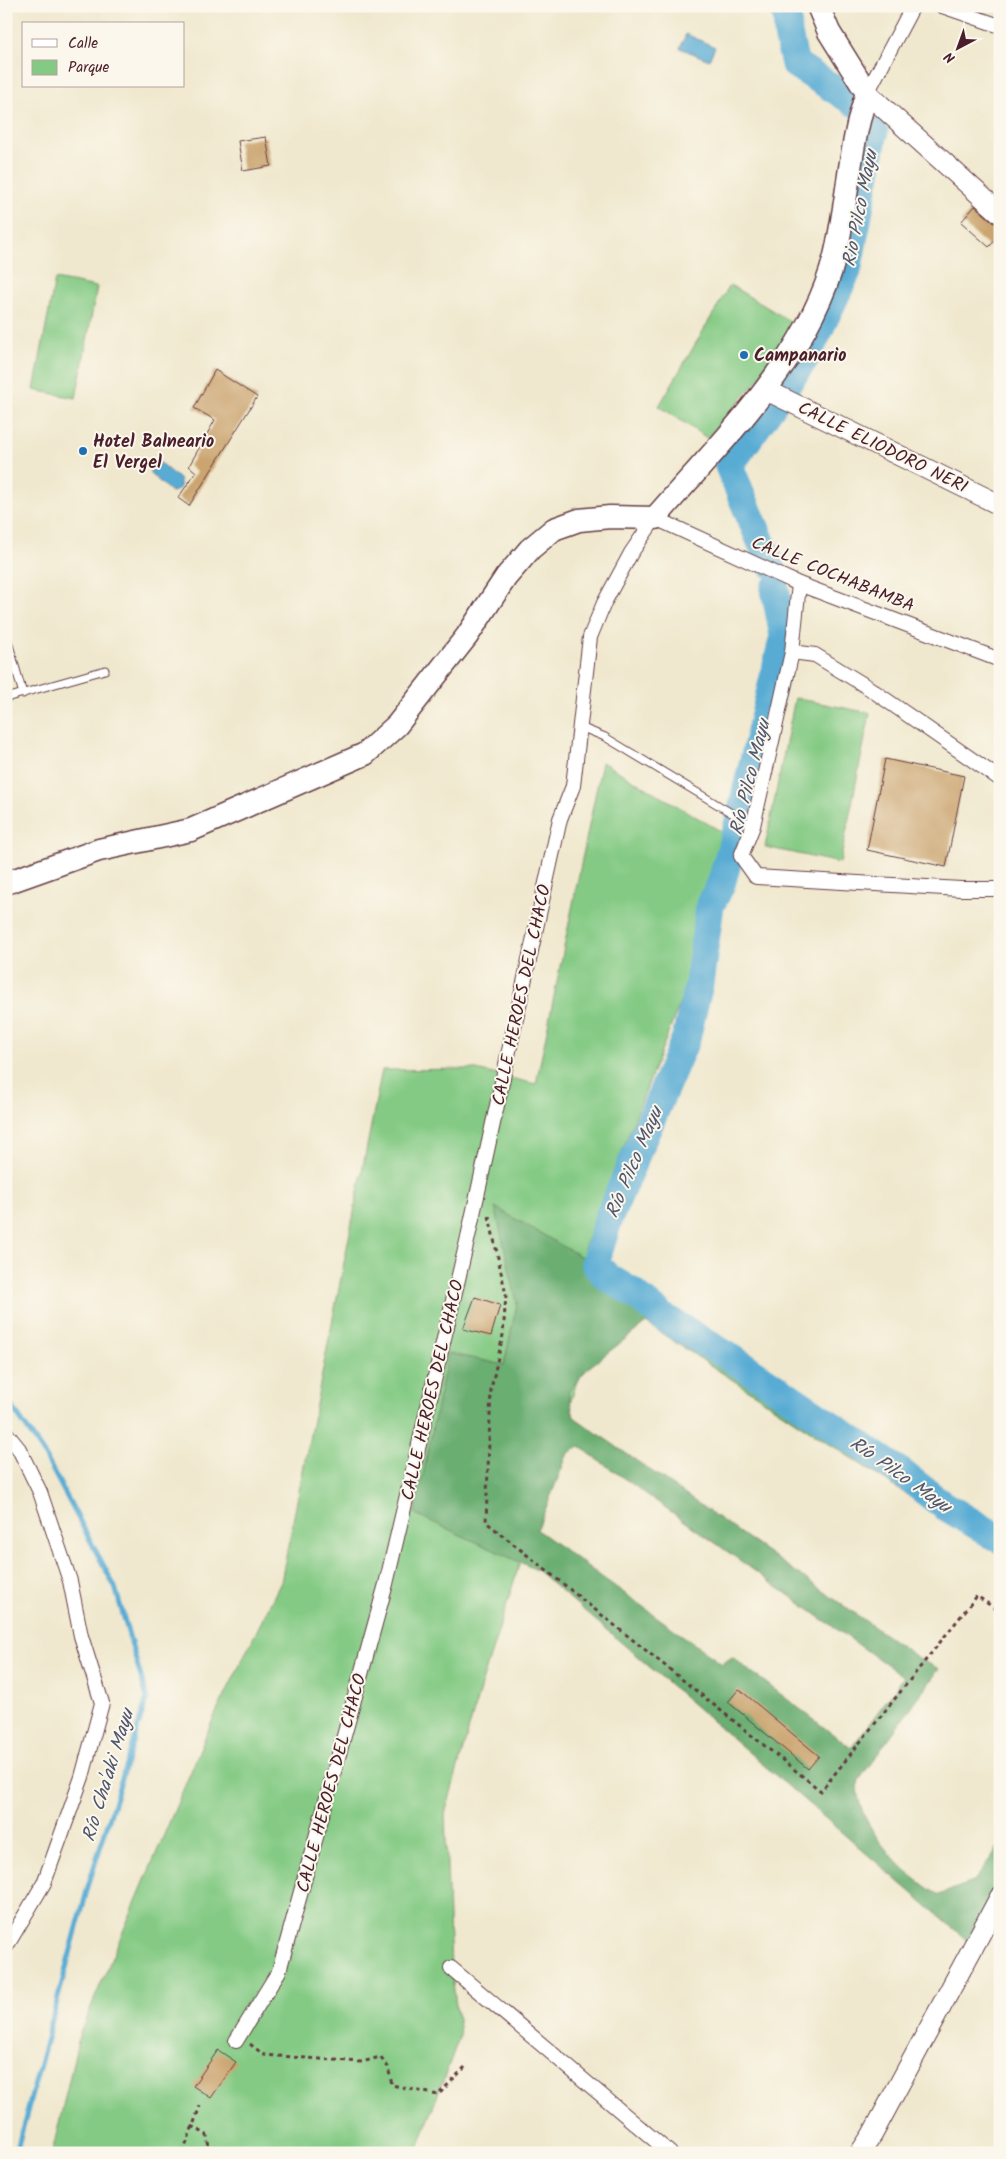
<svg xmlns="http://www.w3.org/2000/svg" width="1006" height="2159" font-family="Kalam,sans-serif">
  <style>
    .green { fill: #84ca84; stroke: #677458 }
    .forest { fill: #6bae72; stroke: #5a664e; fill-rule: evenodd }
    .water { fill: #58acd4; stroke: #516680 }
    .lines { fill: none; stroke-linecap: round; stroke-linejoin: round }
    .stream { stroke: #58acd4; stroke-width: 5 }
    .river { stroke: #58acd4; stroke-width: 29 }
    .building { fill: #cba470 }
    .lane-casing { stroke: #633d43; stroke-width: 9 }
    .street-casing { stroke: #633d43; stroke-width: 16 }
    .secondary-casing { stroke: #633d43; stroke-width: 22 }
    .primary-casing { stroke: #633d43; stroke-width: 25 }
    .path { stroke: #633d43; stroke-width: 3; stroke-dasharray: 4 4; stroke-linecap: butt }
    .lane { stroke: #fff; stroke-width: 7 }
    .street { stroke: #fff; stroke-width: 14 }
    .secondary { stroke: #fff; stroke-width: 20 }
    .primary { stroke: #fff; stroke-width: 22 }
    .poi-dot { fill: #1f6fb2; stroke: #fbf7ec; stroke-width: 2 }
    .labels { text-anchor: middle; stroke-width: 4; stroke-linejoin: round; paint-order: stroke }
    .poi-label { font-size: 18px; font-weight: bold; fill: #4a1f2b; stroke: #fbf7ec; text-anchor: start }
    .street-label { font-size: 18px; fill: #4a1f2b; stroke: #fbf7ec }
    .water-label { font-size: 19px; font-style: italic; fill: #50576f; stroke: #fbf7ec }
  </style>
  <rect width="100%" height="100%" fill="#fbf7ec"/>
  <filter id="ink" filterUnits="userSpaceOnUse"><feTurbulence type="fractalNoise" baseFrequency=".02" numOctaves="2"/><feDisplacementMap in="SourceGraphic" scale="10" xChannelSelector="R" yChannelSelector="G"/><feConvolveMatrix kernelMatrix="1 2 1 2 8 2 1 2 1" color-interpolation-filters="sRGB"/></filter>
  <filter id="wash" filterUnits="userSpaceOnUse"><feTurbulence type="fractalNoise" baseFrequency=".0096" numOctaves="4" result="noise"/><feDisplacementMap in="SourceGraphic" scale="20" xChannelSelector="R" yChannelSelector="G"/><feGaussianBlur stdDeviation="1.12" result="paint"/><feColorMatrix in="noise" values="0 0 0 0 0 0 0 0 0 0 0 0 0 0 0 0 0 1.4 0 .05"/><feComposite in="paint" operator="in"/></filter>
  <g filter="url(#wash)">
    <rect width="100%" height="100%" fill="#f0e8ce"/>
    <!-- green -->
    <path class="green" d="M55,279l42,8 -21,111 -42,-8z
      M730,285l63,38 -19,39 -67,76 -48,-32z
      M795,698l75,15 -30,150 -75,-16z
      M602,762l132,77 -54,164 -96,245 17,57 -121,384 -35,125 6,154 9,67 -44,118h-364l28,-120 134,-316 67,-135 101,-512 90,-1 64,15z"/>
    <!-- forest -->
    <path class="forest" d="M495,1207l85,49 52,36 31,25 81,49 159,108 40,31 57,34v17l-354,-233 -58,45 -20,24 6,25 346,242 19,10 -80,111c-1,5 -2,11 -1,16 8,38 47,80 81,99l35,-14 26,-36v44l-31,53 -432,-372 -122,-56 33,-161 56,12 13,-62zM580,1447l324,230 -53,71 -119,-91 -10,7 -185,-134 31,-77z"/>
    <!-- water -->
    <path class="water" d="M686,34l29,13 -6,13 -29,-12z
      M159,462l21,18v7l-4,4 -5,1 -21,-19 1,-9z"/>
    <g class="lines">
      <!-- stream -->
      <path class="stream" d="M6,1398l37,54 72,135 32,111 -58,185 -73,270"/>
      <!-- river -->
      <path class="river" d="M780,6l7,6 1,22 7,30 61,39
        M784,388l23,-33 40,-84 27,-139
        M770,563l-41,-97 44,-62
        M775,589l9,47 -44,182 -19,66 -11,22 -11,78 -13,54 -77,179 -14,46 12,14 25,15 31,25 81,49 74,50 85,58 40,31 57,34"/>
    </g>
    <g id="blocks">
      <!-- building -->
      <path class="building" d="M266,137l5,29 -28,5 -5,-30z
        M975,206l25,22v7l-11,12 -28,-25z
        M215,370l42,27 -68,109 -11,-8 18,-26 -7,-6 26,-46 -21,-12z
        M885,759l79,17 -18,91 -79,-17z
        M475,1297l25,8 -9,31 -28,-7z
        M739,1689l80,67 -11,13 -80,-67z
        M218,2050l18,12 -25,36 -18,-12z"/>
    </g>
  </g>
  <g filter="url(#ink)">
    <use href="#blocks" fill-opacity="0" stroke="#633d43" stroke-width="1"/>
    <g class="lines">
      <!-- lane casing -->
      <g class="lane-casing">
        <path id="lane" d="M6,634l17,60
          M6,698l99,-28
          M580,727l25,10 148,89"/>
      </g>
      <!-- street casing -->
      <g class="street-casing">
        <path id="street" d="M942,6l58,20
          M867,93l46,-87
          M799,584l-7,68 -39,174 -12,30 15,21 205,12h39
          M792,652l23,3 54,33 131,91
          M6,1433l13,16 21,43 30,89 11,55 21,67 -20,74 -38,106 -38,64
          M451,1968l219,185
          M236,2041l43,-70 107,-387 82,-347 92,-418 13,-33 17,-149 14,-34 27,-50 24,-35 144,66 201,76"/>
      </g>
      <!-- secondary casing -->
      <g class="secondary-casing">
        <path id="secondary" d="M867,93l133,120
          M766,390l234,115
          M860,2153l12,-18 128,-238"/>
      </g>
      <!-- primary casing -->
      <g class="primary-casing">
        <path id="primary" d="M6,883l93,-33 92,-20 174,-76 32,-29 70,-89 39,-59 24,-28 24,-20 25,-9 31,-3 45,1c66,-76 155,-162 180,-262 13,-54 14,-111 32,-163l-38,-61 -11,-26"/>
      </g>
      <!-- path -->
      <path class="path" d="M489,1216l17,79 -3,40 -12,54 -5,133 335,269 156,-195 23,16
        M250,2044l14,11 98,7 18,-5 8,10 4,18 46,10 28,-29
        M192,2126l15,9 2,13 6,5
        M183,2153l17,-47"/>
      <!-- lane -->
      <use href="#lane" class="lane"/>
      <!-- street -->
      <use href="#street" class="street"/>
      <!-- secondary -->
      <use href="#secondary" class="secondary"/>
      <!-- primary -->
      <use href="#primary" class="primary"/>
    </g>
  </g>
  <!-- markers -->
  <g class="poi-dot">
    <circle cx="744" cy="355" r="5"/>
    <circle cx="83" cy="451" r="5"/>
  </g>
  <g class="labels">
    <!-- poi labels -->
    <g class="poi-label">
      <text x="754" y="361">Campanario</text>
      <text x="93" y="447">Hotel Balneario<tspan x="93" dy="21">El Vergel</tspan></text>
    </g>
    <!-- street labels -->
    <g class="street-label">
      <text transform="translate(883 447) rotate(26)" y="6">CALLE ELIODORO NERI</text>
      <text transform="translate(833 574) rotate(22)" y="6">CALLE COCHABAMBA</text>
      <text transform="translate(521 995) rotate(-78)" y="6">CALLE HEROES DEL CHACO</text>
      <text transform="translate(432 1390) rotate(-77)" y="6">CALLE HEROES DEL CHACO</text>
      <text transform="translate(331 1783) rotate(-75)" y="6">CALLE HEROES DEL CHACO</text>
    </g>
    <!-- water labels -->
    <g class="water-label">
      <text transform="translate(859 208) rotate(-79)" y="7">Rio Pilco Mayu</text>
      <text transform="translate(749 777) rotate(-76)" y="7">Río Pilco Mayu</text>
      <text transform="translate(633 1162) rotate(-67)" y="7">Río Pilco Mayu</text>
      <text transform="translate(901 1474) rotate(35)" y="7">Río Pilco Mayu</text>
      <text transform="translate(107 1775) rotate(-73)" y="7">Río Cha'aki Mayu</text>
    </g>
  </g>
  <!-- margin -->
  <rect width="1006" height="2159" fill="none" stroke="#fbf7ec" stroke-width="25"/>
  <!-- legend -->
  <rect x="22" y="22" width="162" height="65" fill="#fbf7ec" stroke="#b4a19f"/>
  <rect x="32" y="39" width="25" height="8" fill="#ffffff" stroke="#b4a19f"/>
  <text x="68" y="48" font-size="15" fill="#4a1f2b">Calle</text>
  <rect x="32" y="60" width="25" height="15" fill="#84ca84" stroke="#b4a19f"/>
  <text x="68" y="72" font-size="15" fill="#4a1f2b">Parque</text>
  <!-- north arrow -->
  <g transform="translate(958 48) rotate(221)" stroke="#fbf7ec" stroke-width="4" paint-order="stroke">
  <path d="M0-4L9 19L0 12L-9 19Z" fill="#4a1f2b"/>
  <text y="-8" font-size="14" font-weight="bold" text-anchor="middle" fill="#4a1f2b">N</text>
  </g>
</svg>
